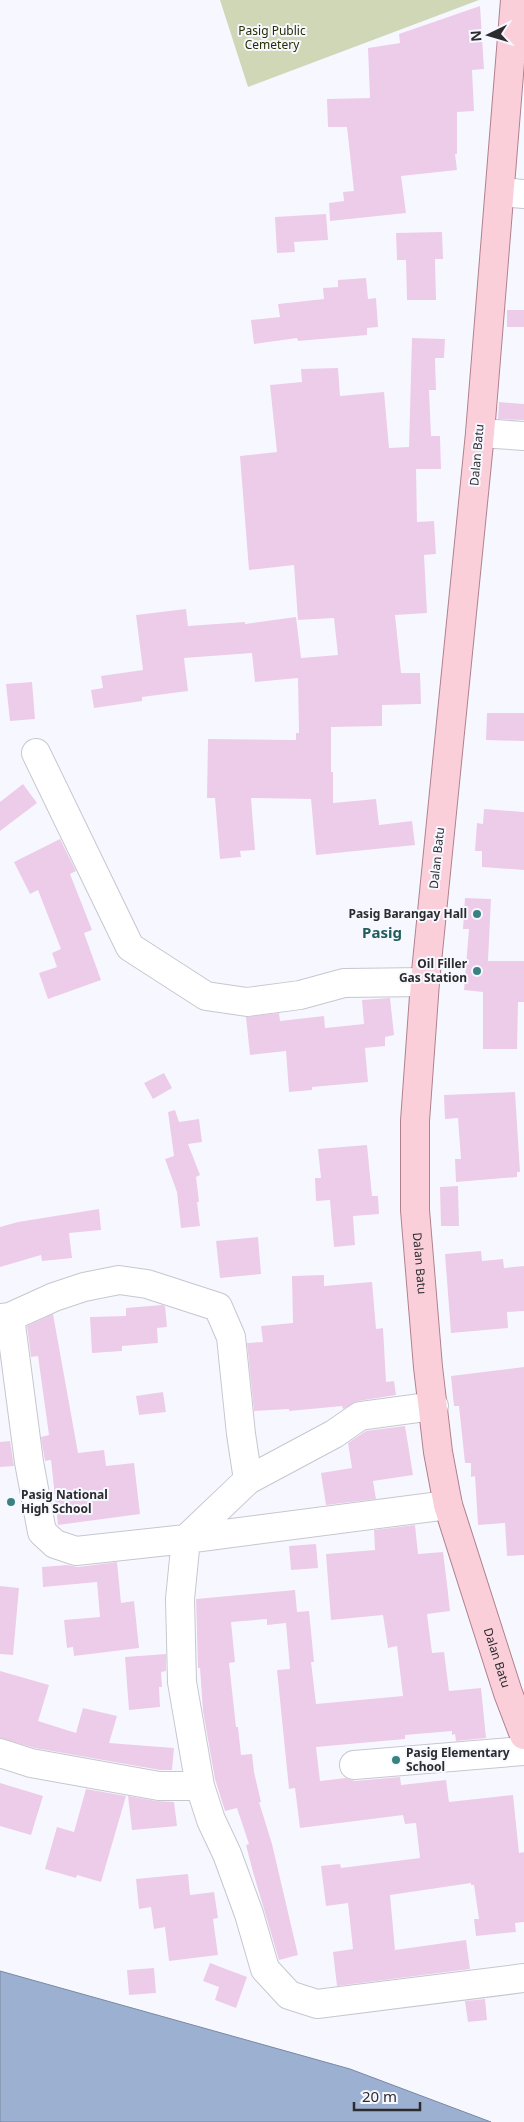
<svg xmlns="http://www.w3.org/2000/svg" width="524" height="2122" font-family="'Noto Sans',sans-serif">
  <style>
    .green { fill: #cfd7b7 }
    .water { fill: #9cb0d1; stroke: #7a88a0 }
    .building { fill: #edccea }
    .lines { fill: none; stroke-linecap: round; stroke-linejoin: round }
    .minor-casing { stroke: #c6c7cf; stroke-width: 30 }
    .major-casing { stroke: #b0818d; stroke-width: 30 }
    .minor { stroke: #fff; stroke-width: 28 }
    .major { stroke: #facfd9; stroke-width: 28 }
    .poi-dot { fill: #398281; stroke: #f7f8ff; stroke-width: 2 }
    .labels { text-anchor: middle; stroke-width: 4; stroke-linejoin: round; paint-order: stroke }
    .park-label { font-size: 12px; fill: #262d00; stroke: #f7f8ff }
    .street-label { font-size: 12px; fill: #2c2c2f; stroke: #f7f8ff }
    .poi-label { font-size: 12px; font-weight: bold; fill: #2c2c2f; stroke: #f7f8ff; text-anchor: end }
    .quarter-label { font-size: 15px; font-weight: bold; fill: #215c5b; stroke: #f7f8ff }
  </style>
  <rect width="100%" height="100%" fill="#f7f8ff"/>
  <!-- green -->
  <path class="green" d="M220,0h259l-231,87z"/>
  <!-- water -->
  <path class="water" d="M0,1971l350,98 141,53h-491z"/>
  <!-- building -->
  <path class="building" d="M480,6l4,63 -12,1 2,41 -17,1v42h-2l2,16 -56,6 5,37 -76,8 -1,-18 15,-2 -1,-9 11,-1 -7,-64h-19l-1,-28 43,-1 -2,-50 32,-5 -1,-9z
    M326,214l2,26 -34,2 1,10 -18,1 -2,-36z
    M442,232l1,27h-8l1,41h-29l-1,-40h-9l-1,-27z
    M366,278l2,21 8,-1 2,29 -11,1v7l-69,6 -1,-3 -43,6 -3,-24 29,-3 -2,-13 46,-5 -1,-11 15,-1v-7z
    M507,310h17v17h-17z
    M412,338l33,1 -1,19h-9l1,32h-7l2,46h9l1,33h-25l1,53 17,-1 2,33 -12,1 3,58 -32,2 6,58h19l1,31 -39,1v21l-51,1v45h2v31l43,-4 3,26 33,-4 3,24 -99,10 -5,-56 -60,-1 4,52 -15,1 1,6 -21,2 -5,-61h-8l1,-59 88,1v-7h3l-1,-55 -43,4 -3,-29 -68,5 4,33 -46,6v4l-48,7 -3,-18 12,-2 -2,-12 42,-6 -7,-55 50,-6 2,17 57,-4v2l51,-7 5,41 37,-3 -4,-37 -36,2 -4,-55 -45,5 -9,-114 37,-4 -7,-67 32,-3 -1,-13 37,-1 2,28 44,-4 5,56 20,-1z
    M499,402l25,2v16l-26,-1z
    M32,682l3,37 -25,2 -4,-37z
    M487,713h37v28l-38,-1z
    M23,784l14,19 -37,28v-29z
    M484,809l40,3v58l-42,-3v-16h-7l2,-28 6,1z
    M60,839l16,32 -6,3 22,56 -8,3 17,47 -53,19 -9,-26 18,-6 -5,-14 9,-4 -23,-59 -8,4 -16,-32z
    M465,898l26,1 -3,62h36v41h-6l-1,47h-34v-57l-19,-2 5,-61h-6z
    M390,998l4,37 -9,2v9l-20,2 3,34 -56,5v3l-23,2 -3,-41 -36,4 -4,-38 33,-4 1,8 44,-5 1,12 39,-4 -2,-24z
    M164,1073l8,15 -19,11 -9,-16z
    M515,1092l5,80h-3v5l-61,5 -1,-23h6l-3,-41 -13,1 -1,-24z
    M175,1110l4,12 20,-3 3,23 -14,2 12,31 -4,2 3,25h-2l3,24 -19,2 -4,-36 -12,-33 9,-3 -6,-44z
    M367,1145l5,51h6l1,18 -26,2 2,29 -21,2 -4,-47 -14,1 -1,-23h6l-3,-29z
    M458,1186l1,40h-18l-1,-39z
    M99,1209l2,21 -32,3 3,25 -30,3 -1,-6 -41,12v-40l18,-5z
    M258,1237l3,37 -41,4 -4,-37z
    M481,1251l1,10 21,-2 1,9 20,-2v45l-17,1 1,16 -57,5 -6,-79z
    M324,1275v11l48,-4 4,47 7,-1 3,54 8,-1 2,14 -38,6 -15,8 -1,-3 -53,5v-2l-35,2 -7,-68 16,-1 -2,-16 32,-3 -1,-47z
    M162,1305l3,1 2,21 -10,1 1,15 -36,3v5l-30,2 -2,-36 36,-1v-8z
    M53,1314l25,139 26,-3 2,16 28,-3 6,51 -82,11 -7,-65 -6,1 -4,-24 8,-2 -11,-79 -7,1 -4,-31z
    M524,1367v188l-17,1 -2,-33 -27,2 -3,-49 -4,1v-14h-6l-6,-57h-5l-3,-30z
    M163,1392l3,20 -27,3 -3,-19z
    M405,1426l8,49 -40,6 3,18 -50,6 -5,-32 31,-5 -4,-25 18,-12z
    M10,1441l4,25 -14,1v-25z
    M415,1525l3,29 25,-2 4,32 3,27 -23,3 5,39 12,-1 5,39 32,-3 5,50 -30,3 -1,-7 -3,1v-4l-47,4v4l-89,8 4,34 26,-3 9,3 45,-4 1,8 45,-5 3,22 64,-7 6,58 5,-1v70l-9,1 1,9 -40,4 -2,-17h5l-5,-34h-3v-2l-81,12 5,55 71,-10 4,29 -133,17 -4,-34 20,-3 -5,-46 -22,3 -5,-40 19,-2 1,4 79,-10 -4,-35 -11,1 -2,-9 -103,13 -5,-40 -6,1 -12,-119 13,-1 -4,-46 -19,2v-6l-36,3 4,40 -6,1 7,64h2l3,28 11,-1 2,18 7,30h-2l13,42 26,111 -19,5 -26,-88 -7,-27 3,-1 -12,-36 -12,3 -10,-32 -12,-68 -3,-43h-2l-2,-69 99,-9 2,22 12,-1 5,51h-3l5,42 87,-8 -6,-50 -9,2 -5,-33 -52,5 -5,-66 49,-4 -1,-20z
    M316,1544l2,24 -27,2 -2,-24z
    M117,1562l4,41 13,-2 5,47 -65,8 -1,-9 -6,1 -3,-28 36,-3 -3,-35 -54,5 -1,-20 25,-2 11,2z
    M0,1586l19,2 -6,67 -13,-1z
    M166,1654v17l-5,1 1,15h-3l1,20 -31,3 -4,-53z
    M0,1671l49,14 -11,36 38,12 7,-25 34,8 -8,27 65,5 -2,22h-12l-125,-22 -35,-10z
    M0,1783l43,13 -12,39 -31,-9z
    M86,1789l40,7 -25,86 -24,-7 -1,3 -31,-9 12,-42 17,5z
    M128,1796l28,5 18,1 3,24 -45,4z
    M188,1874l2,21 24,-3 4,26 -5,1 5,36 -49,6 -4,-34 -11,2 -3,-22 -12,2 -3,-30z
    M210,1963l37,14 -11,31 -21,-8 4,-13 -16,-6z
    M154,1968l2,25 -27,2 -2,-25z
    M485,1999l2,21 -19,2 -3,-21z"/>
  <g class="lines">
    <!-- minor casing -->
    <g class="minor-casing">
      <path id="minor" d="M500,192l24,2
        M480,433l44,3
        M36,753l94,194 76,49 41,6 53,-7 44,-12 81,-1
        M10,1317l44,-20 30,-10 35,-7 28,4 71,23 13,30 10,97 7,46
        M0,1318l10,-1 19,145 13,70 13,12 21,7 110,-12 262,-34
        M434,1406l-74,10 -26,18 -86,46 -62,59 -6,60 2,83 18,104 11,34 16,34 22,60 16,55 24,26 28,9 207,-26
        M0,1753l31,10 128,23h41
        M354,1765l170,-14"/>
    </g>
    <!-- major casing -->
    <g class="major-casing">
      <g id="major">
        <path id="s1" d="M515,0l-35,433 -55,549 -10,139v89l13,157 10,85 10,53 60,188 16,42"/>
      </g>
    </g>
    <!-- minor -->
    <use href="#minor" class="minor"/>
    <!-- major -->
    <use href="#major" class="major"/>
  </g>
  <!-- markers -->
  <g class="poi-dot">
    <circle cx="477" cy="914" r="5"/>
    <circle cx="477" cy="971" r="5"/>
    <circle cx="11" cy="1502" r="5"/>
    <circle cx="396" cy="1760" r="5"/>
  </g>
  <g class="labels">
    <!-- park labels -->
    <g class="park-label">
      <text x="272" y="35">Pasig Public<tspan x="272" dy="14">Cemetery</tspan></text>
    </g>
    <!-- street labels -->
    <g class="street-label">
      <text transform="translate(477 455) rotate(-85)" y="4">Dalan Batu</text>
      <text transform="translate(437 858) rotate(-84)" y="4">Dalan Batu</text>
      <text dy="4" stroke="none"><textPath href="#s1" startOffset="1268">Dalan Batu</textPath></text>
      <text dy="4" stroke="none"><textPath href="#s1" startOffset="1672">Dalan Batu</textPath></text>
    </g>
    <!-- poi labels -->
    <g class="poi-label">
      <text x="467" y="918">Pasig Barangay Hall</text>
      <text x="467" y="968">Oil Filler<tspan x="467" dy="14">Gas Station</tspan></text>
      <text x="21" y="1499" text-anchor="start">Pasig National<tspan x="21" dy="14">High School</tspan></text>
      <text x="406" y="1757" text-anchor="start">Pasig Elementary<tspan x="406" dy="14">School</tspan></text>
    </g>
    <!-- quarter labels -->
    <g class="quarter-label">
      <text x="382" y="938">Pasig</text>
    </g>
  </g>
  <!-- north arrow -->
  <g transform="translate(489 35) rotate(265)" stroke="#f7f8ff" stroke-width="4" paint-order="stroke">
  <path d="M0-4L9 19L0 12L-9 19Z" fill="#2c2c2f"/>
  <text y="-8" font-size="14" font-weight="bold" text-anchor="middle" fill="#2c2c2f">N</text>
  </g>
  <!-- scale -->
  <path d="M354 2102v8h66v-8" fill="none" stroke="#2c2c2f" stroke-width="2.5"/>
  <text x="362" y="2102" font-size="15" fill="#2c2c2f" stroke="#f7f8ff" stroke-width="4" paint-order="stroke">20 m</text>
</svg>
